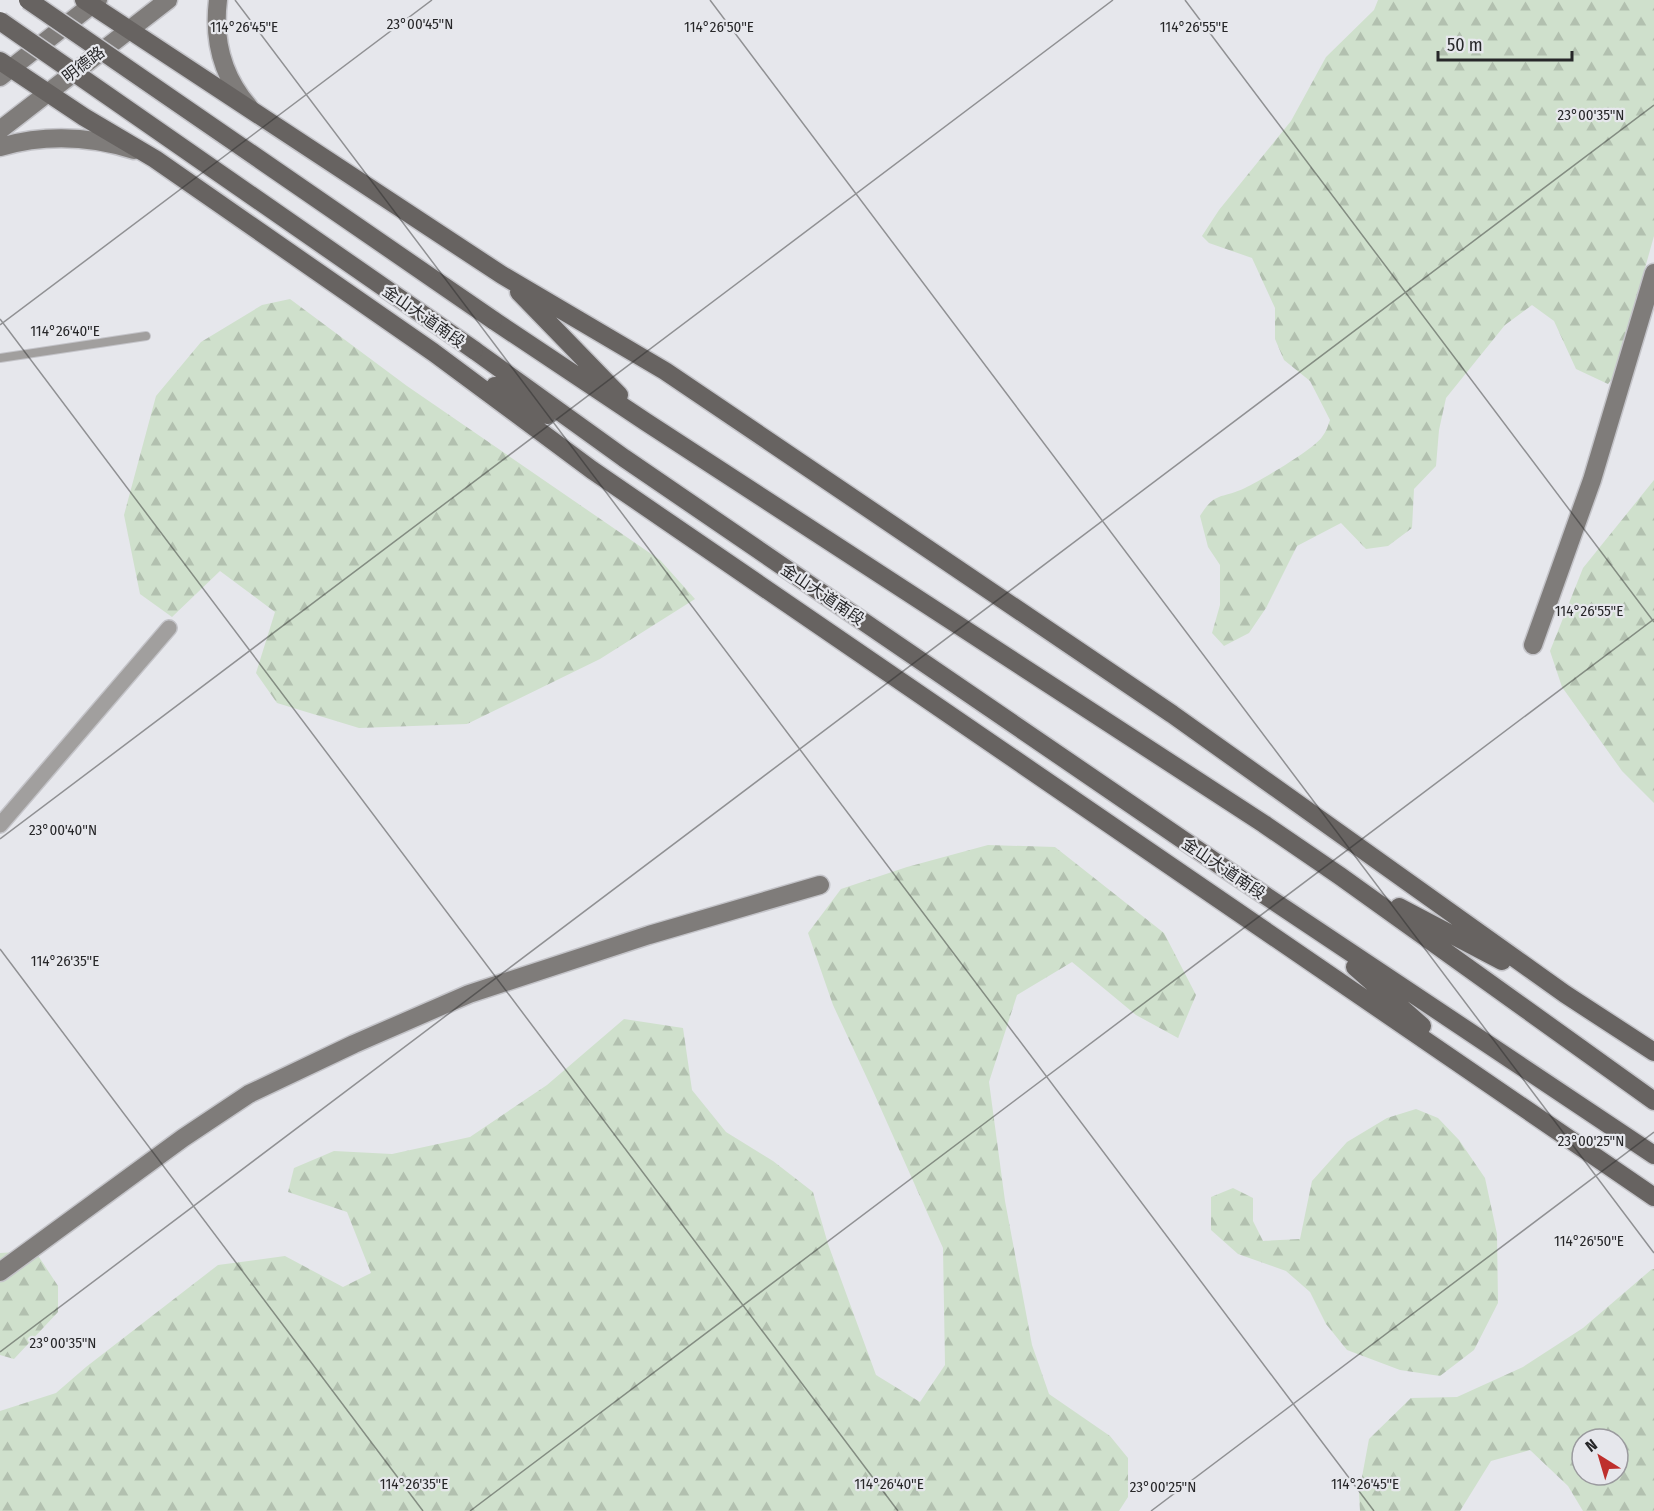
<svg xmlns="http://www.w3.org/2000/svg" width="1654" height="1511" font-family="'Fira Sans Condensed','Noto Sans SC',sans-serif">
  <style>
    .forest { fill: url(#forest-firs); fill-rule: evenodd }
    .lines { fill: none; stroke-linecap: round; stroke-linejoin: round }
    .lane-casing { stroke: #c4c4c9; stroke-width: 10 }
    .street-casing { stroke: #c4c4c9; stroke-width: 18 }
    .secondary-casing { stroke: #c4c4c9; stroke-width: 21 }
    .primary-casing { stroke: #c4c4c9; stroke-width: 21 }
    .lane { stroke: #a19f9e; stroke-width: 8 }
    .street { stroke: #a19f9e; stroke-width: 15 }
    .secondary { stroke: #7f7c7a; stroke-width: 18 }
    .primary { stroke: #676361; stroke-width: 18 }
    .primary-bridge-casing { stroke: #c4c4c9; stroke-width: 21; stroke-linecap: butt }
    .primary-bridge { stroke: #676361; stroke-width: 18 }
    .ticks { fill: none; stroke: #272729; stroke-width: 1.5; stroke-opacity: 0.45 }
    .labels { text-anchor: middle; stroke-width: 4.5; stroke-linejoin: round; paint-order: stroke }
    .street-label { font-size: 16px; fill: #272729; stroke: #e6e7ec }
    .ticks-label { font-size: 15px; text-anchor: middle; fill: #272729; stroke: #e6e7ec; stroke-width: 4.5; stroke-linejoin: round; paint-order: stroke }
  </style>
  <defs>
    <pattern id="forest-firs" width="22" height="20" patternUnits="userSpaceOnUse" patternTransform="scale(1.5)"><rect width="22" height="20" fill="#cfe0cc"/><path d="M5 1l3.5 6h-7zM16 11l3.5 6h-7z" fill="#b2c0af"/></pattern>
  </defs>
  <rect width="100%" height="100%" fill="#e6e7ec"/>
  <!-- forest -->
  <path class="forest" d="M1378,0h276v236l-39,139 -7,9 -32,-15 -22,-48 -22,-16 -27,20 -59,73 -7,32 -3,36 -22,23 -2,39 -24,18 -22,3 -25,-26 -44,23 -31,62 -17,25 -25,13 -12,-13 8,-28v-40l-12,-18 -8,-31c15,-25 22,-17 45,-28 16,-8 68,-38 77,-51 4,-5 6,-11 8,-17l-20,-39 -26,-21 -9,-21v-31l-23,-50 -43,-15 -7,-7 17,-26 72,-89 35,-64 48,-47z
    M290,299l117,87 253,174 35,39 -95,60 -133,65 -108,4 -82,-25 -21,-30 19,-61 -55,-41 -48,46 -32,-23 -16,-79 32,-119 45,-54 61,-37z
    M1654,480v323l-32,-32 -60,-84 -12,-36 33,-83z
    M988,845l67,2 109,86 32,62 -18,43 -42,-23 -64,-53 -55,33 -28,87 16,119 27,144 17,49 61,42 18,22v39l-9,14h-1119v-100l56,-18 30,-26 132,-102 67,-9 58,31 28,-14 -24,-61 -59,-20 6,-24 40,-17 58,3 78,-17 77,-52 77,-66 59,9 9,62 34,42 47,29 40,31 15,52 48,131 44,27 25,-37 -2,-117 -70,-157 -40,-86 -25,-72 33,-44 66,-22z
    M1416,1109l22,9 21,22 26,38 12,56 1,69 -24,47 -34,26 -40,-6 -53,-20 -21,-26 -16,-32 -24,-21 -48,-17 -27,-24v-33l22,-9 20,10v23l10,20 37,-2 12,-58 35,-39 40,-24z
    M35,1251l23,35v26l-44,47 -14,-4v-102z
    M1652,1269h2v242h-71l-15,-25 -38,-36 -39,11 -31,50h-100l-1,-18 10,-54 42,-41 46,-1 66,-30 60,-39zM1582,1439h36v36h-36z"/>
  <g class="lines">
    <!-- lane casing -->
    <g class="lane-casing">
      <path id="lane" d="M0,358l146,-22"/>
    </g>
    <!-- street casing -->
    <g class="street-casing">
      <path id="street" d="M0,825l169,-197"/>
    </g>
    <!-- secondary casing -->
    <g class="secondary-casing">
      <path id="secondary" d="M218,0c-5,40 5,77 31,107
        M0,77l98,-77
        M0,130l168,-130
        M0,147c45,-13 90,-11 134,3
        M1533,645l59,-165 62,-207
        M0,1272l183,-134 66,-44 105,-50 115,-50 180,-59 171,-50"/>
    </g>
    <!-- primary casing -->
    <g class="primary-casing">
      <path id="primary" d="M84,0l418,275 163,96 507,343 393,280 89,58
        M0,61l84,56 71,42 278,193 159,118 1062,727
        M519,292l100,103
        M493,320l153,102 618,402 76,52 314,225
        M474,350l150,108 603,412 427,285
        M495,386l52,29
        M1399,907l103,54
        M1355,967l67,59"/>
    </g>
    <!-- lane -->
    <use href="#lane" class="lane"/>
    <!-- street -->
    <use href="#street" class="street"/>
    <!-- secondary -->
    <use href="#secondary" class="secondary"/>
    <!-- primary -->
    <use href="#primary" class="primary"/>
    <!-- primary-bridge casing -->
    <g class="primary-bridge-casing">
      <path id="primary-bridge" d="M28,0l465,320
        M0,21l474,329"/>
    </g>
    <!-- primary-bridge -->
    <use href="#primary-bridge" class="primary-bridge"/>
  </g>
  <!-- ticks -->
  <path class="ticks" d="M235,0l1139,1511M710,0l944,1253M1185,0l469,622M0,319l898,1192M0,325l432,-325M0,839l1113,-839M0,949l423,562M0,1352l1654,-1247M470,1511l1184,-892M1151,1511l503,-379"/>
  <g class="labels">
    <!-- street labels -->
    <g class="street-label">
      <text transform="translate(83 64) rotate(-37)" y="6">明德路</text>
      <text transform="translate(424 316) rotate(35)" y="6">金山大道南段</text>
      <text transform="translate(823 594) rotate(34)" y="6">金山大道南段</text>
      <text transform="translate(1224 868) rotate(34)" y="6">金山大道南段</text>
    </g>
  </g>
  <g class="ticks-label">
    <text x="420" y="29">23°00'45"N</text>
    <text x="244" y="32">114°26'45"E</text>
    <text x="719" y="32">114°26'50"E</text>
    <text x="1194" y="32">114°26'55"E</text>
    <text x="1591" y="120">23°00'35"N</text>
    <text x="65" y="336">114°26'40"E</text>
    <text x="1589" y="616">114°26'55"E</text>
    <text x="63" y="835">23°00'40"N</text>
    <text x="65" y="966">114°26'35"E</text>
    <text x="1591" y="1146">23°00'25"N</text>
    <text x="1589" y="1246">114°26'50"E</text>
    <text x="63" y="1348">23°00'35"N</text>
    <text x="414" y="1489">114°26'35"E</text>
    <text x="889" y="1489">114°26'40"E</text>
    <text x="1365" y="1489">114°26'45"E</text>
    <text x="1163" y="1492">23°00'25"N</text>
  </g>
  <!-- north arrow -->
  <g transform="translate(1600 1457) rotate(323)"><circle r="28" fill="#e6e7ec" stroke="#9a9a9e" stroke-width="1.5"/>
  <path d="M0-4.5L10 22L0 15L-10 22Z" fill="#be2f2c"/>
  <text y="-9" font-size="16" font-weight="bold" text-anchor="middle" fill="#272729">N</text>
  </g>
  <!-- scale -->
  <path d="M1438 51v9h134v-9" fill="none" stroke="#272729" stroke-width="3"/>
  <text x="1447" y="51" font-size="18" fill="#272729" stroke="#e6e7ec" stroke-width="4.5" paint-order="stroke">50 m</text>
</svg>
